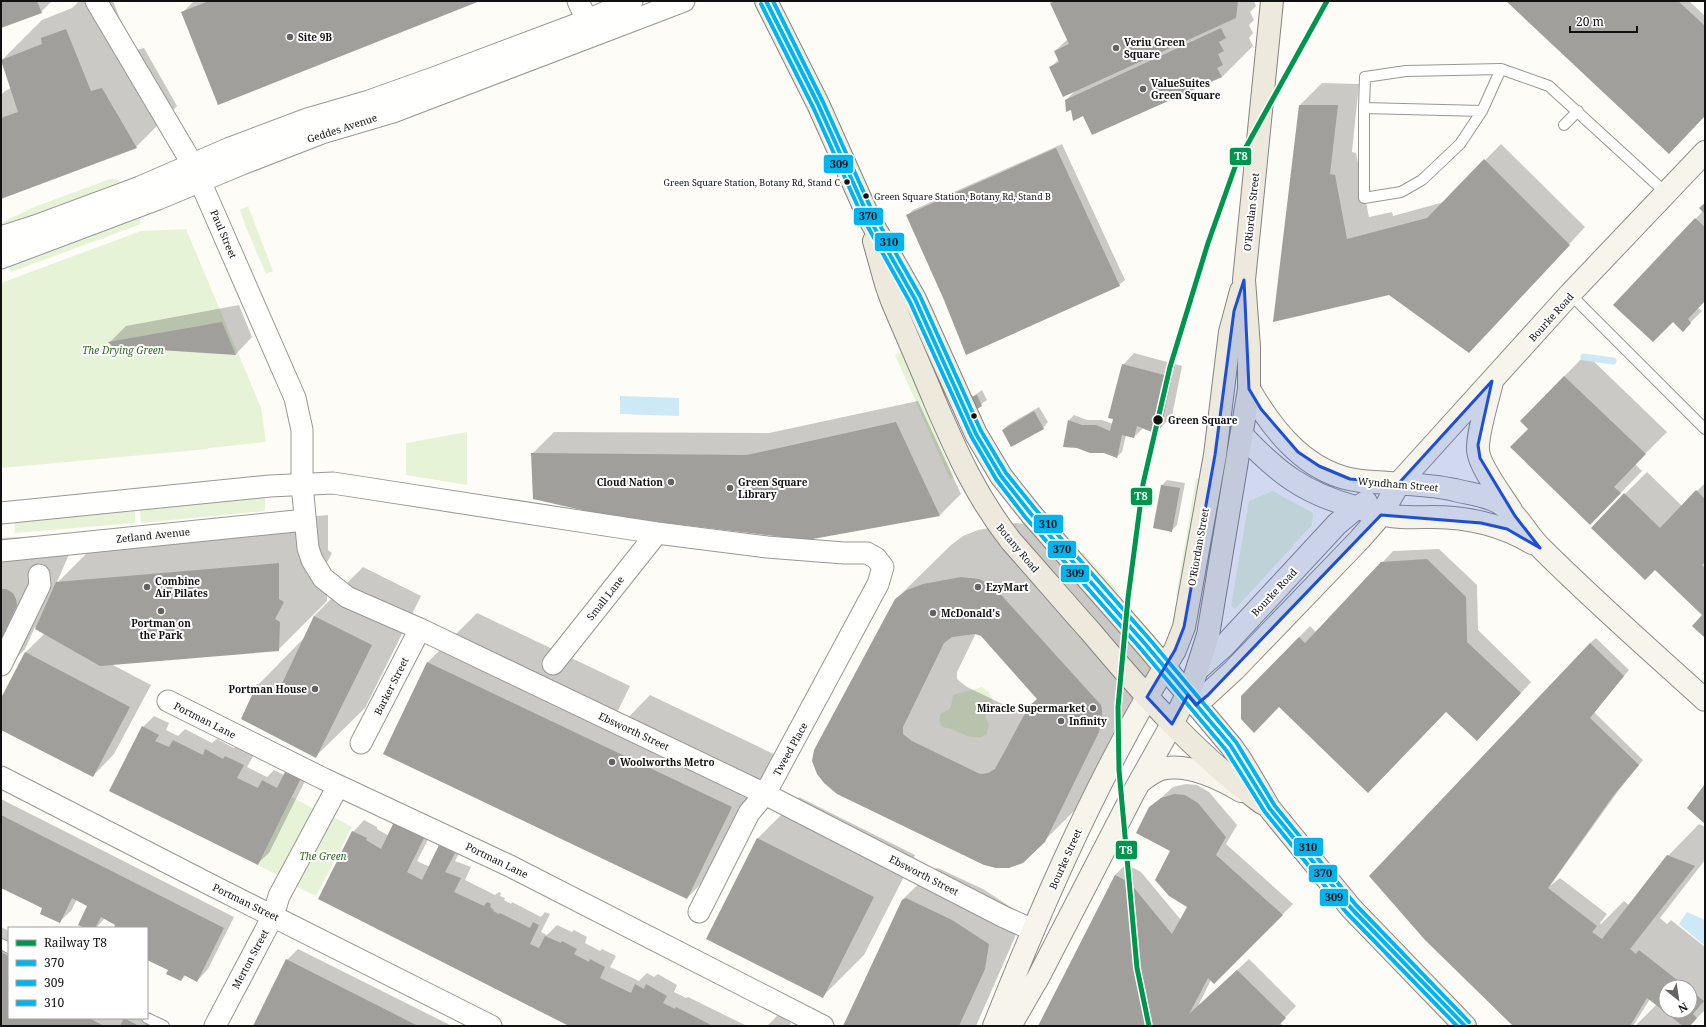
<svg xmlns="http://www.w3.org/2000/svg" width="1706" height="1027" font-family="'Noto Serif',serif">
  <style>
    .green { fill: #e7f3d7 }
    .water { fill: #cde8f7 }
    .shadow { fill: #0003; fill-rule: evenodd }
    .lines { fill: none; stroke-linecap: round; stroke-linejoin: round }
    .stream { stroke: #cde8f7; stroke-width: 7 }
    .building { fill: #a19f9c; fill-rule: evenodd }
    .lane-casing { stroke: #979795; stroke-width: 12 }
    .street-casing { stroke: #979795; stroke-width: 23 }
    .secondary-casing { stroke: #8e8d8b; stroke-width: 24 }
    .primary-casing { stroke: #858482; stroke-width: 24 }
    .lane { stroke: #fffffe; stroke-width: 10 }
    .street { stroke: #fffffe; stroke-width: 21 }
    .secondary { stroke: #f6f4eb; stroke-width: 22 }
    .primary { stroke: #ede9dc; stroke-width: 22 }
    .bus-1-casing { stroke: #fff; stroke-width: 7 }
    .bus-2-casing { stroke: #fff; stroke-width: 7 }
    .bus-3-casing { stroke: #fff; stroke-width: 7 }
    .bus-1 { stroke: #00b5ef; stroke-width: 4 }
    .bus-2 { stroke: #00b5ef; stroke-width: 4 }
    .bus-3 { stroke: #00b5ef; stroke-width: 4 }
    .rail-1-casing { stroke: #fff; stroke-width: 8 }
    .rail-1 { stroke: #00954c; stroke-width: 5 }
    .marked { fill: #1d4ed8; fill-opacity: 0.2; stroke: #1d4ed8; stroke-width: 3; stroke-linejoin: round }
    .poi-dot { fill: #646362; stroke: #fff; stroke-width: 1.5 }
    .bus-dot { fill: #111; stroke: #fff; stroke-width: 1.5 }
    .labels { text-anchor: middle; stroke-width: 4; stroke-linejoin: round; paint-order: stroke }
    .bus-label { font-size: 9px; fill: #111; stroke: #fff; text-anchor: end }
    .poi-label { font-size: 10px; font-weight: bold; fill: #111; stroke: #fff; text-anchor: start }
    .street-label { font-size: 10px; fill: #111; stroke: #fff }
    .park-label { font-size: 10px; font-style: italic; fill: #2f6b1f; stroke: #fff }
    .stop-label { font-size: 10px; font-weight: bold; fill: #111; stroke: #fff; text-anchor: start }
    .line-badge { stroke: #fff; stroke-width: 1.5 }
    .badge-label { font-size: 11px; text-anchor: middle; font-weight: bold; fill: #fff }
    .pale-badge-label { font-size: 11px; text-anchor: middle; font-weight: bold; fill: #111 }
  </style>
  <rect width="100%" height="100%" fill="#fdfcf7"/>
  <!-- green -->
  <path class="green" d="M110,179l9,1 1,2 -81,30 -38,17v-6l33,-16z
    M248,206l25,65 -7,3 -20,-47 -6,-17z
    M139,217l2,7 -130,48 -3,-8z
    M186,229l75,179 5,34 -57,6 -1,1 -207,19v-185l140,-52z
    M901,352l53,125 -4,2 -55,-124z
    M467,432v53l-61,-10v-32z
    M1196,478h4l-20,118h-4z
    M1273,491l40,22 -1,12 -77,84 -4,-3 18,-105z
    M261,498l4,1v10l-1,2 -123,12 -1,-13z
    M135,511v12l-120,10 -1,-12z
    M1083,552l36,40 -4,3 -35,-40z
    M982,687c8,5 11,10 11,20l-6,3 -1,7 3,9 -3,9c-16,8 -27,-6 -44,-8l-3,-7 2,-7c11,-3 10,-7 12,-18z
    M292,797l22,12 -35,67 -21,-11z
    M330,815l22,12 -36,69 -23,-11z"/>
  <!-- water -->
  <path class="water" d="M620,396l59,2v18l-59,-2z
    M1687,912l18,8v26l-26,-22z"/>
  <!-- shadow -->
  <path class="shadow" d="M1,1h51l-11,11 -40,15z
    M79,1h34l20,50 11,-3 33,58 -41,41 -135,51v-103l4,-4 6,-3 -10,-27 41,-41 30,-12z
    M194,1h284l-295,11z
    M1054,1h200l2,5 -6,6 4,8 -5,5 4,8 -4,5 4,8 -31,31 -138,37 -13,-5 -5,-9 9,-9 -25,-23 9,-9 -4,-8 13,-12 -17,-35z
    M1508,1h181l16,15v99z
    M1322,83l37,1 -7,68 4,1 13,64 23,-5 1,4 51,-14 57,-58 84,83 -99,108 -97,-42 -115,28 26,-216z
    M1062,144l63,136 -6,5 -174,15 -37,-85 5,-5z
    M1705,204v96l-7,8 4,3 -19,19 -10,-9 -58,-16 88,-94z
    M239,305l13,32 -16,17 -123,-8 -3,-4 16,-16z
    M1134,353l48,13 -10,50 -11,11 -2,-1 -5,6 -11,-4 -9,9 -8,-2 -4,17 -5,5 -48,-37 5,-5 13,5h15l11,4 10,-59z
    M1586,354l81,78 -32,32 7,7 -30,31 -91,-81z
    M982,390l5,10 -10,7 -5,-10z
    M918,401l43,93 -21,21 -408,-61 22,-22 215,1z
    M1039,407l9,15 -5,6 -40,2 5,-5z
    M1647,472l35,34 23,-23v154l-1,-22 -79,-121z
    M1167,480l18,3 -8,42 -6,6 -9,-46z
    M328,515v35l4,3 -9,17 5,3 -1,28 -49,49 -167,14 40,21 -37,69 -21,22 -92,-47v-29l25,-48 19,-19 -10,-6 -10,22 -24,24v-135l60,-3 10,15 -15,34 50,-50z
    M1016,523l18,2 122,138 -57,123 -55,55 -207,-48 59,-194 55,-54 12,-9 15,-6zM976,633l6,2 56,64 -13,16 -58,-28 -10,-8v-7z
    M1439,549l38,36 1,45 53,52 -43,47 -42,-18 -167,-5 -37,-10 68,-70 7,7 76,-82z
    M363,567l58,29 -56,112 -50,49 -57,-72 46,-47 10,-22z
    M477,613l153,73 -19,39 7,3 32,-33 130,62 -44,92 -49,49 -303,-145 44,-91z
    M1596,638l33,32 -35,42 49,48 -24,30 -69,96 10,-8 47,36 -7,9 1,1 23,-23 5,4 39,-49 31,-32 6,3v33l-45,58 7,6 4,-4 34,27v63l-16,16h-54l22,-22 -7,-5 -17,27h-119l76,-383zM1666,987h24v24h-24z
    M154,716l15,7 -3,7 12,6 7,-7 27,14 5,-4 17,9 3,-3 18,8 -8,14 20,10 7,-7 10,5 30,-12 -45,90 -12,11 -114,-137z
    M1186,784l11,1 12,7 28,33 -11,19 67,60 -79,79 -3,-3 -13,26 51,-47 47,47 -16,17 4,3h-245l76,-151 11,-11 15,8 40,48 7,-13 -16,-56 -22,-43 23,-21z
    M799,797l116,58 -51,100 -41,41 -116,-58 51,-100z
    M1,799l233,118 -26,52 -11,12 -11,-6 -5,5 -12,-10 -22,-11v-31h-32l2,-3 -12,-7 -9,10h-9l2,-23 -12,-6 -6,12 -12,11 -16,-14 -42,-21z
    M364,820l13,7v2l12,7 46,-10 -18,35 13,6 10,-21 11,-11 14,7 -10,19 16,6 -6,13 30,15 4,-3 2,1 -1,3 5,2 -1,2 7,4 1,-2 29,15 4,-5 5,2 -9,18 6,3 10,-10 15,7 2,-2 13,7 -2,6 15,8 2,-2 14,7 -6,11 29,14 8,-8 7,4 4,-3 19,11 -3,7 12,6 2,-1 59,29h-176l-218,-194z
    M938,868l45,21 37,24 -5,24 -39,89h-132l58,-126 32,-31z
    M1,927l8,4v87h112l3,2 2,-2h21v-5l25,13h-171z
    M298,949l154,77h-197l32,-66z
    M778,1015l13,8 -2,3h-24l3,-1z"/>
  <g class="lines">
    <!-- stream -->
    <path class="stream" d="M1584,357l29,4"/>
  </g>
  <!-- building -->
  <path class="building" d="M1,1h36l5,12 -41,15z
    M209,1h271l-262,104 -37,-93z
    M1055,1h183l-2,17 -173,79 -14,-30 10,-5 -5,-11 15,-7 -19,-41z
    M1506,1h172l27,25v90l-36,38z
    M1221,28l5,10 -7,4 5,9 -6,3 5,11 -6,3 5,9 -130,58 -9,-19 -10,5 -2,-11 -5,2 -1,-12z
    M66,29l25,62 11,-3 35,60 -136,51v-81l17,-6 -17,-52 41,-16 -1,-6z
    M1299,105h39l-8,69 5,1 12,64 80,-21 57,-59 86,86 -101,108 -80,-58 -116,27z
    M1056,148l64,138 -154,69 -22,-55 -38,-85z
    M1705,203v11l-6,-6z
    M1695,218l10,9v74l-17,18 3,4 -8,9 -10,-10 -20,20 -40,-37z
    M222,322l14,33 -123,-8 -5,-5z
    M1122,364l50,13 -11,51 -6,-1 -1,6 -17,-7 -3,12 -12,-3 -5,23 -13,-5h-14l-13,-5 -14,-1 5,-27 14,5h14l14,6 3,-12 -5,-1z
    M1564,376l82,78 -32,33 7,6 -31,32 -80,-78 18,-18 -8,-8z
    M977,395l5,11 -5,3 -6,-12z
    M1034,411l10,18 -33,18 -9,-17z
    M896,422l44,94 -133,24 -199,-24 -75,-17 -2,-46 216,2z
    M1161,485l19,3 -8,44 -19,-4z
    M1696,490l9,9v63l-3,3 3,3v70l-13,-12 10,-11 -47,-45 -10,10 -54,-52 33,-35 36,35z
    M1427,559l39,38 1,45 54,51 -44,48 -31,-29 -78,81 -89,-86 -25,26 -13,-14v-23l58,-59 6,6 76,-81z
    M279,563v36l5,3 -9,17 5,3 -1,29 -179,15 -65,-37 21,-47z
    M961,577l18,2 14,7 108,119 1,5v8l-3,14 -54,110 -22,21 -14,5h-13l-12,-3 -147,-71 -13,-11 -7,-9 -5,-13 2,-11 81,-151 12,-9 16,-6zM975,634l6,2 56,63 -8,7 -34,63 -7,4 -8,1 -68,-33 -9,-7v-7l41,-84 8,-6z
    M1,589h5l7,4 3,6 1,6 -16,35z
    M314,616l58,29 -56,113 -75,-39 16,-35 20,10z
    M1590,643l34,33 -34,42 49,47 -26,31 -65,92 49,38 -5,6 10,7 65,-84 28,11 -65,83 6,5 3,-4 47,37h-20v24h24v-21l14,11 -11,13 4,4 -7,8h-7l-36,-28 -17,28h-117l-88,-86 -56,-64z
    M25,652l105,55 -37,70 -92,-47v-32z
    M427,662l305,145 -45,92 -304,-145z
    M142,726l17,9 -4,6 14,6 4,-7 30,15 2,-6 18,10 2,-3 19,9 -7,13 21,10 4,-8 15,8 11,-22 15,8 -45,91 -149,-74z
    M1705,784v40l-18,-16z
    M1174,794l11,1 13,8 28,34 -10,18 67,60 -69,69 -6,-6 -19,36 48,-44 49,48 -8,8h-240l77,-151 15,8 42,51 15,-27 -18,-11 -14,-16 15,-29 -34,-18 13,-26 12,-9z
    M1,815l223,113 -27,54 -13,-7 -3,6 -15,-7 2,-4 -21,-10v-32h-33l1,-3 -14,-8 -6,11h-10l-7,-3 9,-19 -15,-8 -12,25 -20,-9 2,-6 -41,-20z
    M394,822l30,16 -17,34 15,8 17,-35 16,8 -10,19 16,6 -7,14 30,14 3,-4 4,2 -1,3 4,3 -1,1 6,3 1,-1 30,15 3,-6 6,3 -9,19 9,4 6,-12 16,7 1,-2 15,8 -3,5 15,8 1,-3 15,8 -5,11 31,15 4,-9 9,5 2,-5 21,12 -4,7 12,6 1,-2 37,19h-144l-251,-127 34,-68 15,7 -1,2 15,9z
    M757,838l117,59 -51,101 -117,-59z
    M906,898l46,22 37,24 -4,25 -26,57h-116l59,-126z
    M1,952l8,4v62h80l15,8h-103z
    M286,959l75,38 57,29h-165z
    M124,1018l15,8h-19z"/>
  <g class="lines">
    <!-- lane casing -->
    <g class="lane-casing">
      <path id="lane" d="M1364,108l1,-31 41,-6 95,-2
        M1482,111l-118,-3v90l37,-6 21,-12 38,-36 22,-33 19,-42 48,17 117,107
        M1564,125l14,-14
        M1570,294l135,135
        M1,944l8,4
        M147,1018l17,8"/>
    </g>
    <!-- street casing -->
    <g class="street-casing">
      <path id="street" d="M96,1l97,164 102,233 7,32v54l6,64 4,12 11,18 24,19 73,32 345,165 239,123 29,13
        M578,1l9,19
        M1,237l34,-11 105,-39 90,-39 77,-29 62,-18 70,-25 141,-53 52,-22
        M1,258l157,-59 84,-35 80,-31 71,-21 291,-111
        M1,513l269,-27 63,-3 324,50 110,14 77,6h23l9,5 7,9 -5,17 -113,210 -16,19 -50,99
        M1,551l304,-31
        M553,664l104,-131
        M1,665l39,-80 -1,-10
        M168,701l156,78 186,87 313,160
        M361,743l59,-114
        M1,777l212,109 278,140
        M215,1026l58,-110 6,-20 59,-110"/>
    </g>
    <!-- secondary casing -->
    <g class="secondary-casing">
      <path id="secondary" d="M1492,382c-4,17 -15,52 -14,68 1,16 24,46 33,60
        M1249,389c25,43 59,86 112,92 31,3 63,2 94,9 15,4 33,5 46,14 17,10 26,31 40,44 53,53 109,102 164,152
        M1242,435c36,38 62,58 113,72 12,4 24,8 36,9 14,2 28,1 42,1 35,0 69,8 99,26
        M1198,669l26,-23 113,-122 19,-16 10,-6
        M1196,705l38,-35 126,-131 21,-24 18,-32 171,-189 135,-142
        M1140,782c6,-5 13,-10 21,-13 26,-6 58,9 80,22
        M994,1026c45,-113 93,-224 153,-329
        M1010,1026l29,-50 96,-186 37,-66"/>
    </g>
    <!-- primary casing -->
    <g class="primary-casing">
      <path id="primary" d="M766,1l52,103 51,114 46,81 61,135 25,42 30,38 115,131 85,101 10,14 29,49 81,99 114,118
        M874,241l12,43 6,17c14,33 29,67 43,101 22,51 41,94 76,139 27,30 53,61 80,91 53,63 105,122 171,171
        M1147,697l28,-47 9,-23 31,-172 15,-123 11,-41
        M1172,724l20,-39 16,-50 41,-246v-42l-5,-67 28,-279"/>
    </g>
    <!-- lane -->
    <use href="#lane" class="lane"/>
    <!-- street -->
    <use href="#street" class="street"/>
    <!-- secondary -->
    <use href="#secondary" class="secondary"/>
    <!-- primary -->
    <use href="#primary" class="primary"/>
    <!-- bus-1 casing -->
    <g class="bus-1-casing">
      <path id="bus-1" d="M766,1l52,103 51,114 46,81 61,135 25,42 30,38 115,131 85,101 39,63 81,99 114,118"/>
    </g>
    <!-- bus-2 casing -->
    <g class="bus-2-casing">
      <path id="bus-2" d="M761,4l52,103 51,113 46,82 61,134 25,43 30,39 115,131 85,101 39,62 81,100 111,114"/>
    </g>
    <!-- bus-3 casing -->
    <g class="bus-3-casing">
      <path id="bus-3" d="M773,1l50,101 51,113 46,81 61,135 25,42 30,37 115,131 85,101 39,64 80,98 114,118"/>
    </g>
    <!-- bus-1 -->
    <use href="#bus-1" class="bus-1"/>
    <!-- bus-2 -->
    <use href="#bus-2" class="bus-2"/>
    <!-- bus-3 -->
    <use href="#bus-3" class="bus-3"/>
    <!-- rail-1 casing -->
    <g class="rail-1-casing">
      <path id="rail-1" d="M1149,1026l-12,-58 -18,-198 -1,-63 10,-109 15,-114 27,-117 38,-124 27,-76 92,-166"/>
    </g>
    <!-- rail-1 -->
    <use href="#rail-1" class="rail-1"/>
  </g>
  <!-- marked area -->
  <path class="marked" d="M1244,280l5,109 12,20 37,43 21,14 31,13 49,4 93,-102 -14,64 2,13 35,58 25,32 -33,-19 -26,-6 -100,-8 -173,180 -12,10 -8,-10 -16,29 -25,-27 28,-47 9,-23 31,-172 19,-144z"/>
  <!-- markers -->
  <g class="poi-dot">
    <circle cx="290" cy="37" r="4"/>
    <circle cx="1116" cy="48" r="4"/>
    <circle cx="1143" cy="89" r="4"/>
    <circle cx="671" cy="482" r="4"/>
    <circle cx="730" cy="488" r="4"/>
    <circle cx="147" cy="587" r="4"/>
    <circle cx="978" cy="587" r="4"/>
    <circle cx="161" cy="611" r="4"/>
    <circle cx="933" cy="613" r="4"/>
    <circle cx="315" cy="689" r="4"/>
    <circle cx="1093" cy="708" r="4"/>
    <circle cx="1061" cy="721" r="4"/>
    <circle cx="612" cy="762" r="4"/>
  </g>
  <g class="bus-dot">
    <circle cx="847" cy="182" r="3.5"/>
    <circle cx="866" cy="196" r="3.5"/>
    <circle cx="974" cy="416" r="3.5"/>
    <circle cx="1158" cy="420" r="5.5"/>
  </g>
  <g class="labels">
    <!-- bus labels -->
    <g class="bus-label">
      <text x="840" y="186">Green Square Station, Botany Rd, Stand C</text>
      <text x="874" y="200" text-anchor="start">Green Square Station, Botany Rd, Stand B</text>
    </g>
    <!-- poi labels -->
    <g class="poi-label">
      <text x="298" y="41">Site 9B</text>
      <text x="1124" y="46">Veriu Green<tspan x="1124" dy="12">Square</tspan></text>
      <text x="1151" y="87">ValueSuites<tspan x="1151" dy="12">Green Square</tspan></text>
      <text x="663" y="486" text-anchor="end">Cloud Nation</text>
      <text x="738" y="486">Green Square<tspan x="738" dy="12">Library</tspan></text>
      <text x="155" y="585">Combine<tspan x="155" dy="12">Air Pilates</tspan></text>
      <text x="986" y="591">EzyMart</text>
      <text x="941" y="617">McDonald's</text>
      <text x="161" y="627" text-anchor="middle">Portman on<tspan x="161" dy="12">the Park</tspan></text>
      <text x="307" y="693" text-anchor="end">Portman House</text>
      <text x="1085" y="712" text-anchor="end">Miracle Supermarket</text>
      <text x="1069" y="725">Infinity</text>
      <text x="620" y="766">Woolworths Metro</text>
    </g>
    <!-- street labels -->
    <g class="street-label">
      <text transform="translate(342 128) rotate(-18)" y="4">Geddes Avenue</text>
      <text transform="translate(1251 212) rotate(-84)" y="4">O'Riordan Street</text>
      <text transform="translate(224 234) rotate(67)" y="4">Paul Street</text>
      <text transform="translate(1551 317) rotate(-48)" y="4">Bourke Road</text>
      <text transform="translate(1398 484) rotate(5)" y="4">Wyndham Street</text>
      <text transform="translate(153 535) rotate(-6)" y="4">Zetland Avenue</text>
      <text transform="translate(1198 547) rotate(-80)" y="4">O'Riordan Street</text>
      <text transform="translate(1018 548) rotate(50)" y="4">Botany Road</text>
      <text transform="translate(1274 592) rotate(-47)" y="4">Bourke Road</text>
      <text transform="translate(605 598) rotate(-52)" y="4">Small Lane</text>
      <text transform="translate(391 686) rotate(-63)" y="4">Barker Street</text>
      <text transform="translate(205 720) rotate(27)" y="4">Portman Lane</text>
      <text transform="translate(634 731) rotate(25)" y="4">Ebsworth Street</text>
      <text transform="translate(790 749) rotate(-61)" y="4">Tweed Place</text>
      <text transform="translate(1065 859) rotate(-66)" y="4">Bourke Street</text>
      <text transform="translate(497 860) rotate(26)" y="4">Portman Lane</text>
      <text transform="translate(924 875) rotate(27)" y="4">Ebsworth Street</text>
      <text transform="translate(246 902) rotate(26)" y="4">Portman Street</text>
      <text transform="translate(250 959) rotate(-62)" y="4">Merton Street</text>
    </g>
    <!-- park labels -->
    <g class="park-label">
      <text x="123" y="354">The Drying Green</text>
      <text x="323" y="860">The Green</text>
    </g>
    <!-- stop labels -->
    <g class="stop-label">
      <text x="1168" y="424">Green Square</text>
    </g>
  </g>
  <g class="line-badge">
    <rect x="1229" y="147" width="23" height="19" rx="4" fill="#00954c"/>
    <rect x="823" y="154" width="31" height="20" rx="4" fill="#00b5ef"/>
    <rect x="853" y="207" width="31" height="19" rx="4" fill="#00b5ef"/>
    <rect x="874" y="232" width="31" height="20" rx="4" fill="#00b5ef"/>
    <rect x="1130" y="487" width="23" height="19" rx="4" fill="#00954c"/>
    <rect x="1033" y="514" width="31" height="20" rx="4" fill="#00b5ef"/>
    <rect x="1047" y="540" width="30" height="19" rx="4" fill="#00b5ef"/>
    <rect x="1060" y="564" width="30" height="19" rx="4" fill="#00b5ef"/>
    <rect x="1293" y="837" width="31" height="20" rx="4" fill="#00b5ef"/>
    <rect x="1115" y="840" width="23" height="20" rx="4" fill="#00954c"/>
    <rect x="1308" y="864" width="30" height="19" rx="4" fill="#00b5ef"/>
    <rect x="1319" y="888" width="30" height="19" rx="4" fill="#00b5ef"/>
  </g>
  <g class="badge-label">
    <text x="1241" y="160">T8</text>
    <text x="1141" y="500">T8</text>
    <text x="1126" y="854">T8</text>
  </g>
  <g class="pale-badge-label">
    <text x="839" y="168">309</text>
    <text x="868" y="220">370</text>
    <text x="889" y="246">310</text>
    <text x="1048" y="528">310</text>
    <text x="1062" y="553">370</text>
    <text x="1075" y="577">309</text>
    <text x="1308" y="851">310</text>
    <text x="1323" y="877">370</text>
    <text x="1334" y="901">309</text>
  </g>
  <!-- border -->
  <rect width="1706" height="1027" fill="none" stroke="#111111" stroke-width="4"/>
  <!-- legend -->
  <rect x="8" y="927" width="140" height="92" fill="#ffffff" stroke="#a0a0a0"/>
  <rect x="16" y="940" width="20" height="6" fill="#00954c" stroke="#a0a0a0"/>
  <text x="44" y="947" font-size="12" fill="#111111">Railway T8</text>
  <rect x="16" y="960" width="20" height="6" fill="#00b5ef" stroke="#a0a0a0"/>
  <text x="44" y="967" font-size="12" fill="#111111">370</text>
  <rect x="16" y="980" width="20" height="6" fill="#00b5ef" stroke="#a0a0a0"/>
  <text x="44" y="987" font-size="12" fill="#111111">309</text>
  <rect x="16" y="1000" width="20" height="6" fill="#00b5ef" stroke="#a0a0a0"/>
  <text x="44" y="1007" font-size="12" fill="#111111">310</text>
  <!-- north arrow -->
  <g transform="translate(1678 999) rotate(150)"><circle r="19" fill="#ffffff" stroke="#a0a0a0"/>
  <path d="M0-3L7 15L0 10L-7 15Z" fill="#646362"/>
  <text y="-6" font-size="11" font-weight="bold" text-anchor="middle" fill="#111111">N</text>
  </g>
  <!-- scale -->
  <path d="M1570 26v6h67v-6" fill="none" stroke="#111111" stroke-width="2"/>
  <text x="1576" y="26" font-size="12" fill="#111111" stroke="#ffffff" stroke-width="3" paint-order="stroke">20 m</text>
</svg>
